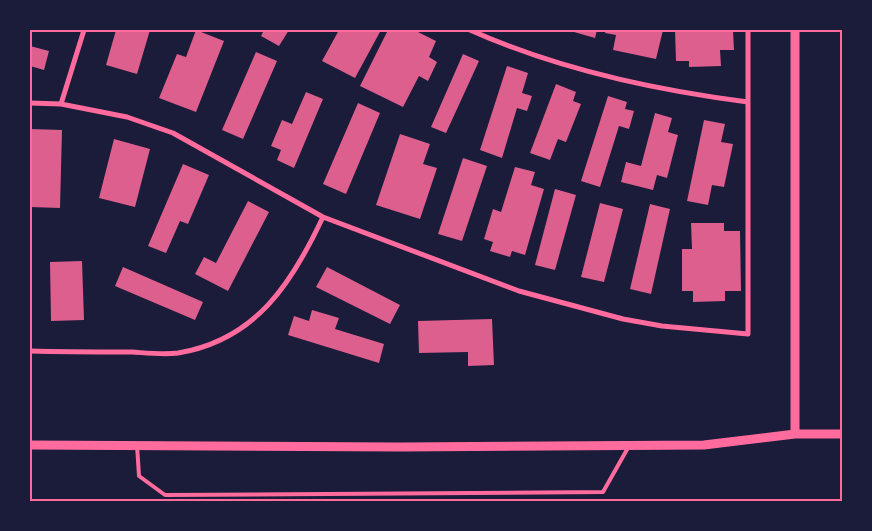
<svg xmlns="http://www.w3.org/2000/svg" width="872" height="531" font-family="Rubik,sans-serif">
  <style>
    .building { fill: #dd5f8e }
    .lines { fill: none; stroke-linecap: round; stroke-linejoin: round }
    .service { stroke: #ff6b9d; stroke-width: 4 }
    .minor { stroke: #ff6b9d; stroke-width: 5 }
    .tertiary { stroke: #ff6b9d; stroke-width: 9 }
    .neatline { fill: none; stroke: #ff6b9d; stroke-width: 2 }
  </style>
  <rect width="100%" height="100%" fill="#1b1b3a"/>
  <!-- building -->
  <path class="building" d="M116,30h34l-13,44 -31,-9z
    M196,30l28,11 -28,71 -37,-14 18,-44 9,3z
    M264,30h25l-10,16 -18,-10z
    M339,30h42l-26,48 -33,-17z
    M388,30h26l22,11 -7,16 8,5 -9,19 -9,-5 -16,31 -43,-21z
    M567,30h30l-2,8z
    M606,30h57l-7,29 -43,-9 3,-15 -11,-2z
    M675,30h58l1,20h-14l1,16 -32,1v-6h-13z
    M30,46l19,5 -5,19 -14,-4z
    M256,52l21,9 -34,78 -21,-9z
    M463,54l16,7 -33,72 -15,-6z
    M507,66l21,7 -6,20 10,3 -5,15 -10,-3 -15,50 -22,-8z
    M556,84l20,8 -3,9 8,3 -15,38 -8,-3 -8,21 -20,-7z
    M306,92l17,7 -29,69 -17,-8 4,-10 -10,-4 11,-26 10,4z
    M608,96l19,6 -2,7 9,2 -5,18 -10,-3 -19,61 -19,-6z
    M358,103l22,10 -34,81 -23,-10z
    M655,113l17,5 -4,14 10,3 -11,43 -10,-3 -4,15 -32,-8 5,-20 15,4z
    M704,120l21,4 -4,18 12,2 -9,43 -12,-2 -4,20 -21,-4z
    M30,129l32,1 -2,78 -30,-1z
    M400,134l30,10 -7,20 14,4 -17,51 -44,-14z
    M114,139l36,10 -15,58 -36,-9z
    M463,158l24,8 -25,75 -24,-7z
    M183,164l26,11 -21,49 -8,-3 -14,32 -18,-7z
    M515,167l20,5 -4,13 13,4 -19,66 -13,-4 -2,6 -20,-6 3,-9 -9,-3 9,-30 8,3z
    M555,189l21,6 -21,75 -20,-5z
    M248,201l21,11 -41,79 -33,-17 9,-17 12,6z
    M600,203l23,6 -19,73 -23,-5z
    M650,204l20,5 -19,85 -21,-5z
    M691,223h33v8h16l1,60h-16v10l-32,1v-11h-11v-42h10z
    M82,261l2,59 -33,1 -1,-59z
    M123,267l80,35 -8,18 -80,-34z
    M327,267l73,38 -10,19 -74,-37z
    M312,310l27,8 -4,11 49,15 -5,19 -91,-28 6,-19 15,5z
    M492,319l2,46 -26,1v-14l-49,1 -1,-32z"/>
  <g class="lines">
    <!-- service -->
    <path class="service" d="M137,445l2,31 26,19 438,-3 26,-46"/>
    <!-- minor -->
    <path class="minor" d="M470,30c87,39 183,60 278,72
      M30,103l31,1 66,13 46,16 150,84 196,74 104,28 39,7 86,8v-304
      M61,104l23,-74
      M30,351c34,1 68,1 102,1 15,1 32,3 46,1 78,-13 114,-70 145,-136"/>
    <!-- tertiary -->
    <path class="tertiary" d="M795,434v-404
      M30,445l370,2 304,-2 91,-11h47"/>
  </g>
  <!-- border -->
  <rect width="872" height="531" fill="none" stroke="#1b1b3a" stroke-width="62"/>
  <rect x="31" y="31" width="810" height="469" class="neatline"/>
</svg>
